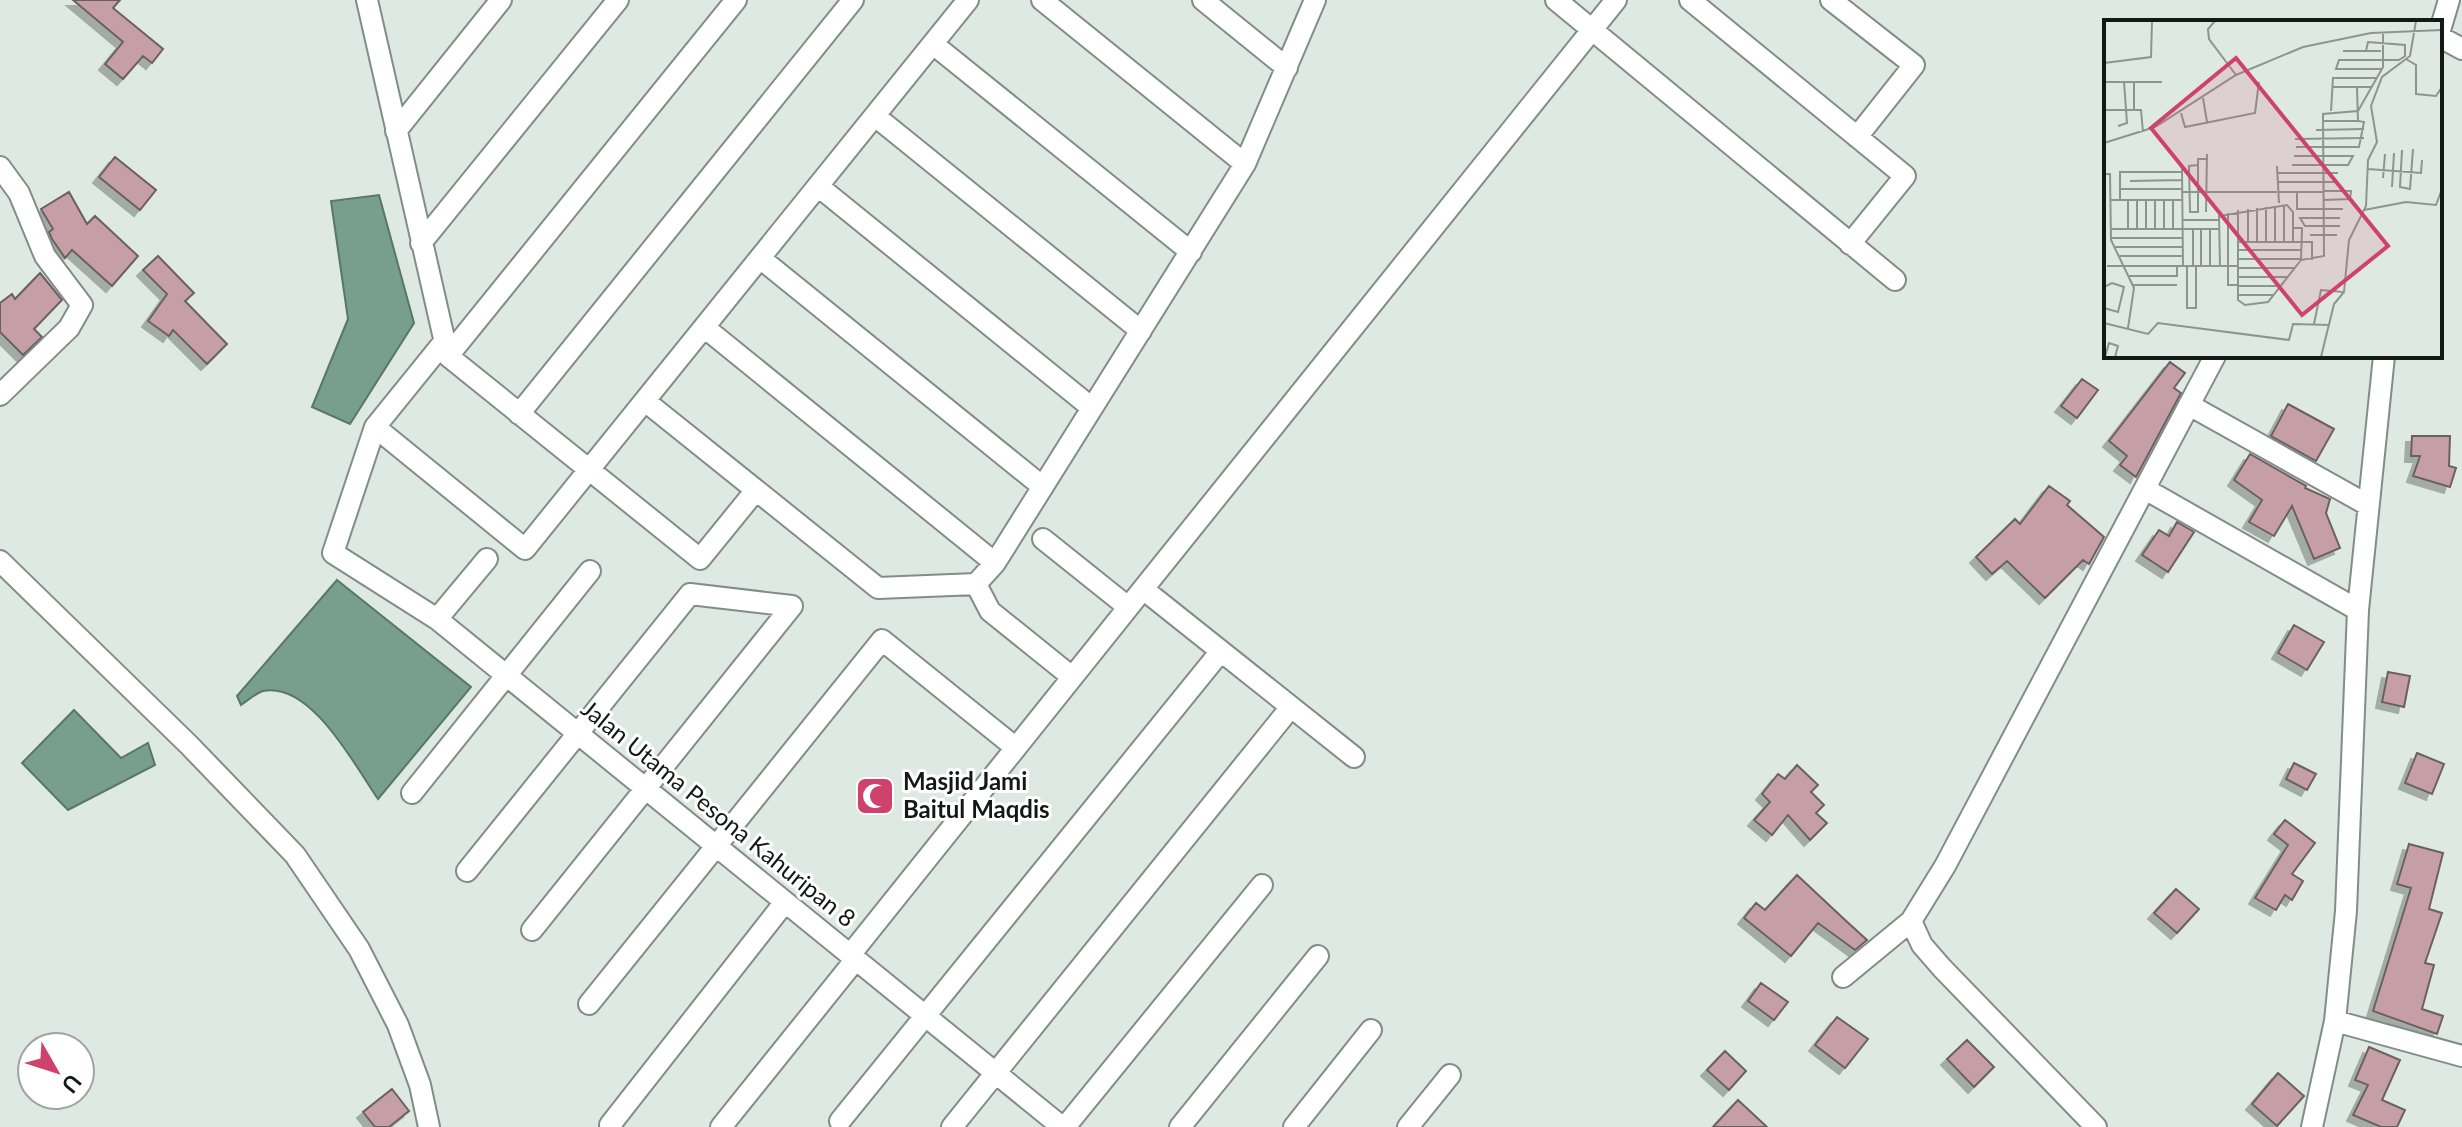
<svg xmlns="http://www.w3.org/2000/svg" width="2462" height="1127" font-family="Lato,sans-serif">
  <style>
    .water { fill: #779e8f; stroke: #59766b; stroke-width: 2 }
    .building { fill: #c69fa6; stroke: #6b6162; stroke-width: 2; filter: url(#shadow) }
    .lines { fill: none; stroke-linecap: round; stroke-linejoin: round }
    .street-casing { stroke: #828c88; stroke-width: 24 }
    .street { stroke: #fff; stroke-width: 20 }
    .labels { text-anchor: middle; stroke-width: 6; stroke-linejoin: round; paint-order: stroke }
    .poi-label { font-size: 24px; font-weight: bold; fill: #141816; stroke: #fff; text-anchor: start }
    .street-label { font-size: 24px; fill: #141816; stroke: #fff }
    .inset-road { fill: none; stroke: #8d9592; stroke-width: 2 }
    .view { fill: #cf426e; fill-opacity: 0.15; stroke: #cf426e; stroke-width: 4 }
    .inset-edge { fill: none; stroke: #141816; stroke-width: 4 }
  </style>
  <defs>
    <filter id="shadow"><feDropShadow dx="-6" dy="6" stdDeviation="0" flood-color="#0004"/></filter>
  </defs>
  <rect width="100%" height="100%" fill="#dee9e4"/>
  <!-- water -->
  <path class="water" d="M379,195l35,128 -64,101 -38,-17 36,-88 -17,-118z
    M337,580l134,107 -93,112c-23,-33 -67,-118 -115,-108 -7,2 -16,10 -22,14l-4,-9z
    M74,710l47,48 27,-15 7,22 -87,45 -46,-47z"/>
  <!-- building -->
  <path class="building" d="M73,0h47l-7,8 50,41 -11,14 -9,-7 -20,23 -18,-15 18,-22z
    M115,157l41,33 -16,20 -41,-33z
    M69,192l18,32 8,-8 43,40 -26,30 -40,-36 -7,8 -13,-19 -3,-7 4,-3 -12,-20z
    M158,256l36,37 -9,8 42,43 -20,20 -34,-34 -4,6 -21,-15 19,-27 -24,-24z
    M40,273l22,27 -28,29 8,8 -19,18 -23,-23v-29l12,-9 3,5z
    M2170,362l15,11 -11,15 7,5 -45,84 -16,-12 7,-9 -18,-15z
    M2082,379l16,11 -21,28 -16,-12z
    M2288,404l46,25 -18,32 -45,-25z
    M2412,436h38l-1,30 7,2 -6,19 -37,-11 7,-20h-9z
    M2250,454l56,32 -1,2 25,11 -4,14 14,35 -26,11 -22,-53 -18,30 -25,-14 13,-22 -28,-20z
    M2049,486l21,15 -3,4 37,32 -15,27 -6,-4 -38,38 -38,-37 -15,13 -16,-17 39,-38 5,5z
    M2177,522l17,10 -26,40 -26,-17 17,-25 10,6z
    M2294,625l30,17 -17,28 -29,-17z
    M2388,672l22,4 -6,31 -22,-5z
    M2417,753l27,11 -12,30 -27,-11z
    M2294,763l22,11 -9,16 -21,-11z
    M1797,765l21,20 -7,7 13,13 -8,8 11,10 -17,17 -22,-25 -16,20 -18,-15 16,-18 -8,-8 16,-20 7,5z
    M2285,820l30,23 -23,31 11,7 -11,19 -7,-5 -9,15 -21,-12 33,-53 -14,-11z
    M2409,844l34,9 -14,56 13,4 -17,50 9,2 -12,44 21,7 -6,18 -64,-23 38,-123 -14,-4z
    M1797,875l47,44 23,21 -12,10 -37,-27 -27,33 -47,-38 12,-15 9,7z
    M2176,889l23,20 -22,24 -23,-20z
    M1761,983l27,19 -14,18 -26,-19z
    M1837,1017l31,22 -23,29 -30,-23z
    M1967,1040l27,27 -20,20 -27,-28z
    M2369,1047l31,13 -18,40 23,10 -8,17h-16l-28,-12 15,-30 -13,-5z
    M1725,1051l21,20 -17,19 -22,-20z
    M2278,1073l26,23 -27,30 -25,-22z
    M392,1089l17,22 -20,16h-14l-12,-15z
    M1738,1100l29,27h-54z"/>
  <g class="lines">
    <!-- street casing -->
    <g class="street-casing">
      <path id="street" d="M367,0l81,356 252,203 56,-69
        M1042,0l203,164
        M1203,0l84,68
        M1556,0l339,280
        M1690,0l215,176 -55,68
        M1831,0l83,65 -57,72
        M2440,30l9,-30
        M2440,37l22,12
        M933,44l258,208
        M875,116l266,215
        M396,131l105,-131
        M0,167l19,26 26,63 37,49 -13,23 -69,67
        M818,186l274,222
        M421,243l197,-243
        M760,258l283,229
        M704,327l291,236
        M443,343l-68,84 -42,126 104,66 625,508
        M448,356l288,-356
        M645,401l233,187 98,-4 19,-21 250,-399 70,-164
        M2191,406l175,98
        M519,414l334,-414
        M375,427l150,122 443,-549
        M2145,489l213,121
        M1043,539l85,68
        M0,561l189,184 106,110 64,94 39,76 22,60 9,42
        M976,584l14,27 82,66
        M1143,589l473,-589
        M437,619l50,-60
        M412,793l178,-222
        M467,871l223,-277 102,12 -260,324
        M850,955l293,-366 211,168
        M1843,977l68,-56
        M589,1004l293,-364 134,108
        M2335,1021l127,35
        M840,1121l381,-470
        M612,1127l-2,-2 175,-223
        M721,1127l135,-168
        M952,1127l339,-420
        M1065,1127l197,-242
        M1180,1127l138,-171
        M1294,1127l77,-97
        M1408,1127l42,-52
        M2096,1127l-154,-159 -20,-23 -11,-24 34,-55 270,-510
        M2312,1127l23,-106 11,-110 12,-301 26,-254"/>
    </g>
    <!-- street -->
    <use href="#street" class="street"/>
  </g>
  <!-- icons -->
  <defs>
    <g id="mosque-square" transform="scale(2)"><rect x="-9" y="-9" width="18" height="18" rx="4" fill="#cf426e" stroke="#fff"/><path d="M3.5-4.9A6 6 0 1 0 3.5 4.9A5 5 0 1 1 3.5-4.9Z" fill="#fff"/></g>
  </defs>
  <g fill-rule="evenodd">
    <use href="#mosque-square" x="875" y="796"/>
  </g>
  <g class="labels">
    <!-- poi labels -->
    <g class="poi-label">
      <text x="903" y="790">Masjid Jami<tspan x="903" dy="28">Baitul Maqdis</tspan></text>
    </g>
    <!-- street labels -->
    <g class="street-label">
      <text transform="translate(718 814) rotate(39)" y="8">Jalan Utama Pesona Kahuripan 8</text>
    </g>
  </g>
  <!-- overview -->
  <g transform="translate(2104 20)">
    <rect width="338" height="338" fill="#dee9e4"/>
    <path class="inset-road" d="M111,1l-7,8 1,10 27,36M239,31h38M262,31l2,-9 37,3v11l-6,4h-60l-3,9h45M302,39l10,6v29l20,2 6,-9M0,43l47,-6 1,-36M0,62h20l3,41 -9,3M20,62h38M30,62v28M229,67h38M99,78l4,24M0,90h37l2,22M227,91l2,-33h44M254,91l25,-44v-35M77,93l4,14 70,-14 4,-31M219,101h35M212,110l48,-1M191,119l69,-1M0,123l51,-16 81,-52 67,-28 68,-14 71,-3M192,127h63l5,-25 -6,-1 -1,-34M298,130l-2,37 10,2 3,-40M94,145l-9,1 1,46h8v-53h9M188,145h56l5,-9h-59M173,146l2,37M78,148l1,98M264,149l53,4 1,-13M173,153h61M0,154h6l1,66 23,48 -6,40M279,158l2,-24M26,161l52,-1M173,162h59M288,167l2,-34M17,169h62M219,171h28l-1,8 -27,1M79,172h94M175,172h44M193,172v17h46M6,180h73M16,180v-28h62M24,180v29M33,180v29M42,180v29M51,180v29M60,180v29M69,180v29M180,185v37M171,186v36M162,187v34M153,188v34M144,189v33M134,190v90l7,5 23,-3 33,-42 1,-32h-9M260,190l42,-8 30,3 6,-16M102,192l1,-58M124,193v53M79,200h36M236,206h-35l-5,-8h40M6,209h109M89,209v37M97,209v37M106,209v37M206,215h27M6,218h73M134,222h74v18M10,227h69M134,230h64M14,236h65M134,239h64M197,240l23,-4 -1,-142 35,-3M3,246h131M83,246v42h9v-42M116,246l-1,-50 68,-11 6,7v30M124,246v19h10M134,248h57M24,256h49v-10M134,257h50M28,265h45M134,266h42M0,267l8,-4 12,4 -6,25 -14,-4M134,275h36M0,303l44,11 10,-11 131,17 4,-16 37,1M210,304l7,-34 22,2M1,337l4,-14 9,3 -3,11M217,337l13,-53 10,-12 5,-52 17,-34 2,-46 9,-18 -6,-36 11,-29 28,-21 6,-35"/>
    <path class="view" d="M132,38l152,188 -86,69 -151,-187z"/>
    <rect width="338" height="338" class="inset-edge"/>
  </g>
  <!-- north arrow -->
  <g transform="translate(56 1071) rotate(129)"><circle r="38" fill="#ffffff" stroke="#a1a3a2" stroke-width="2"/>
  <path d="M0-6L14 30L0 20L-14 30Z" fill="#cf426e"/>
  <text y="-12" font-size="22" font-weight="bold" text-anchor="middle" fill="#141816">U</text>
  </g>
</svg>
